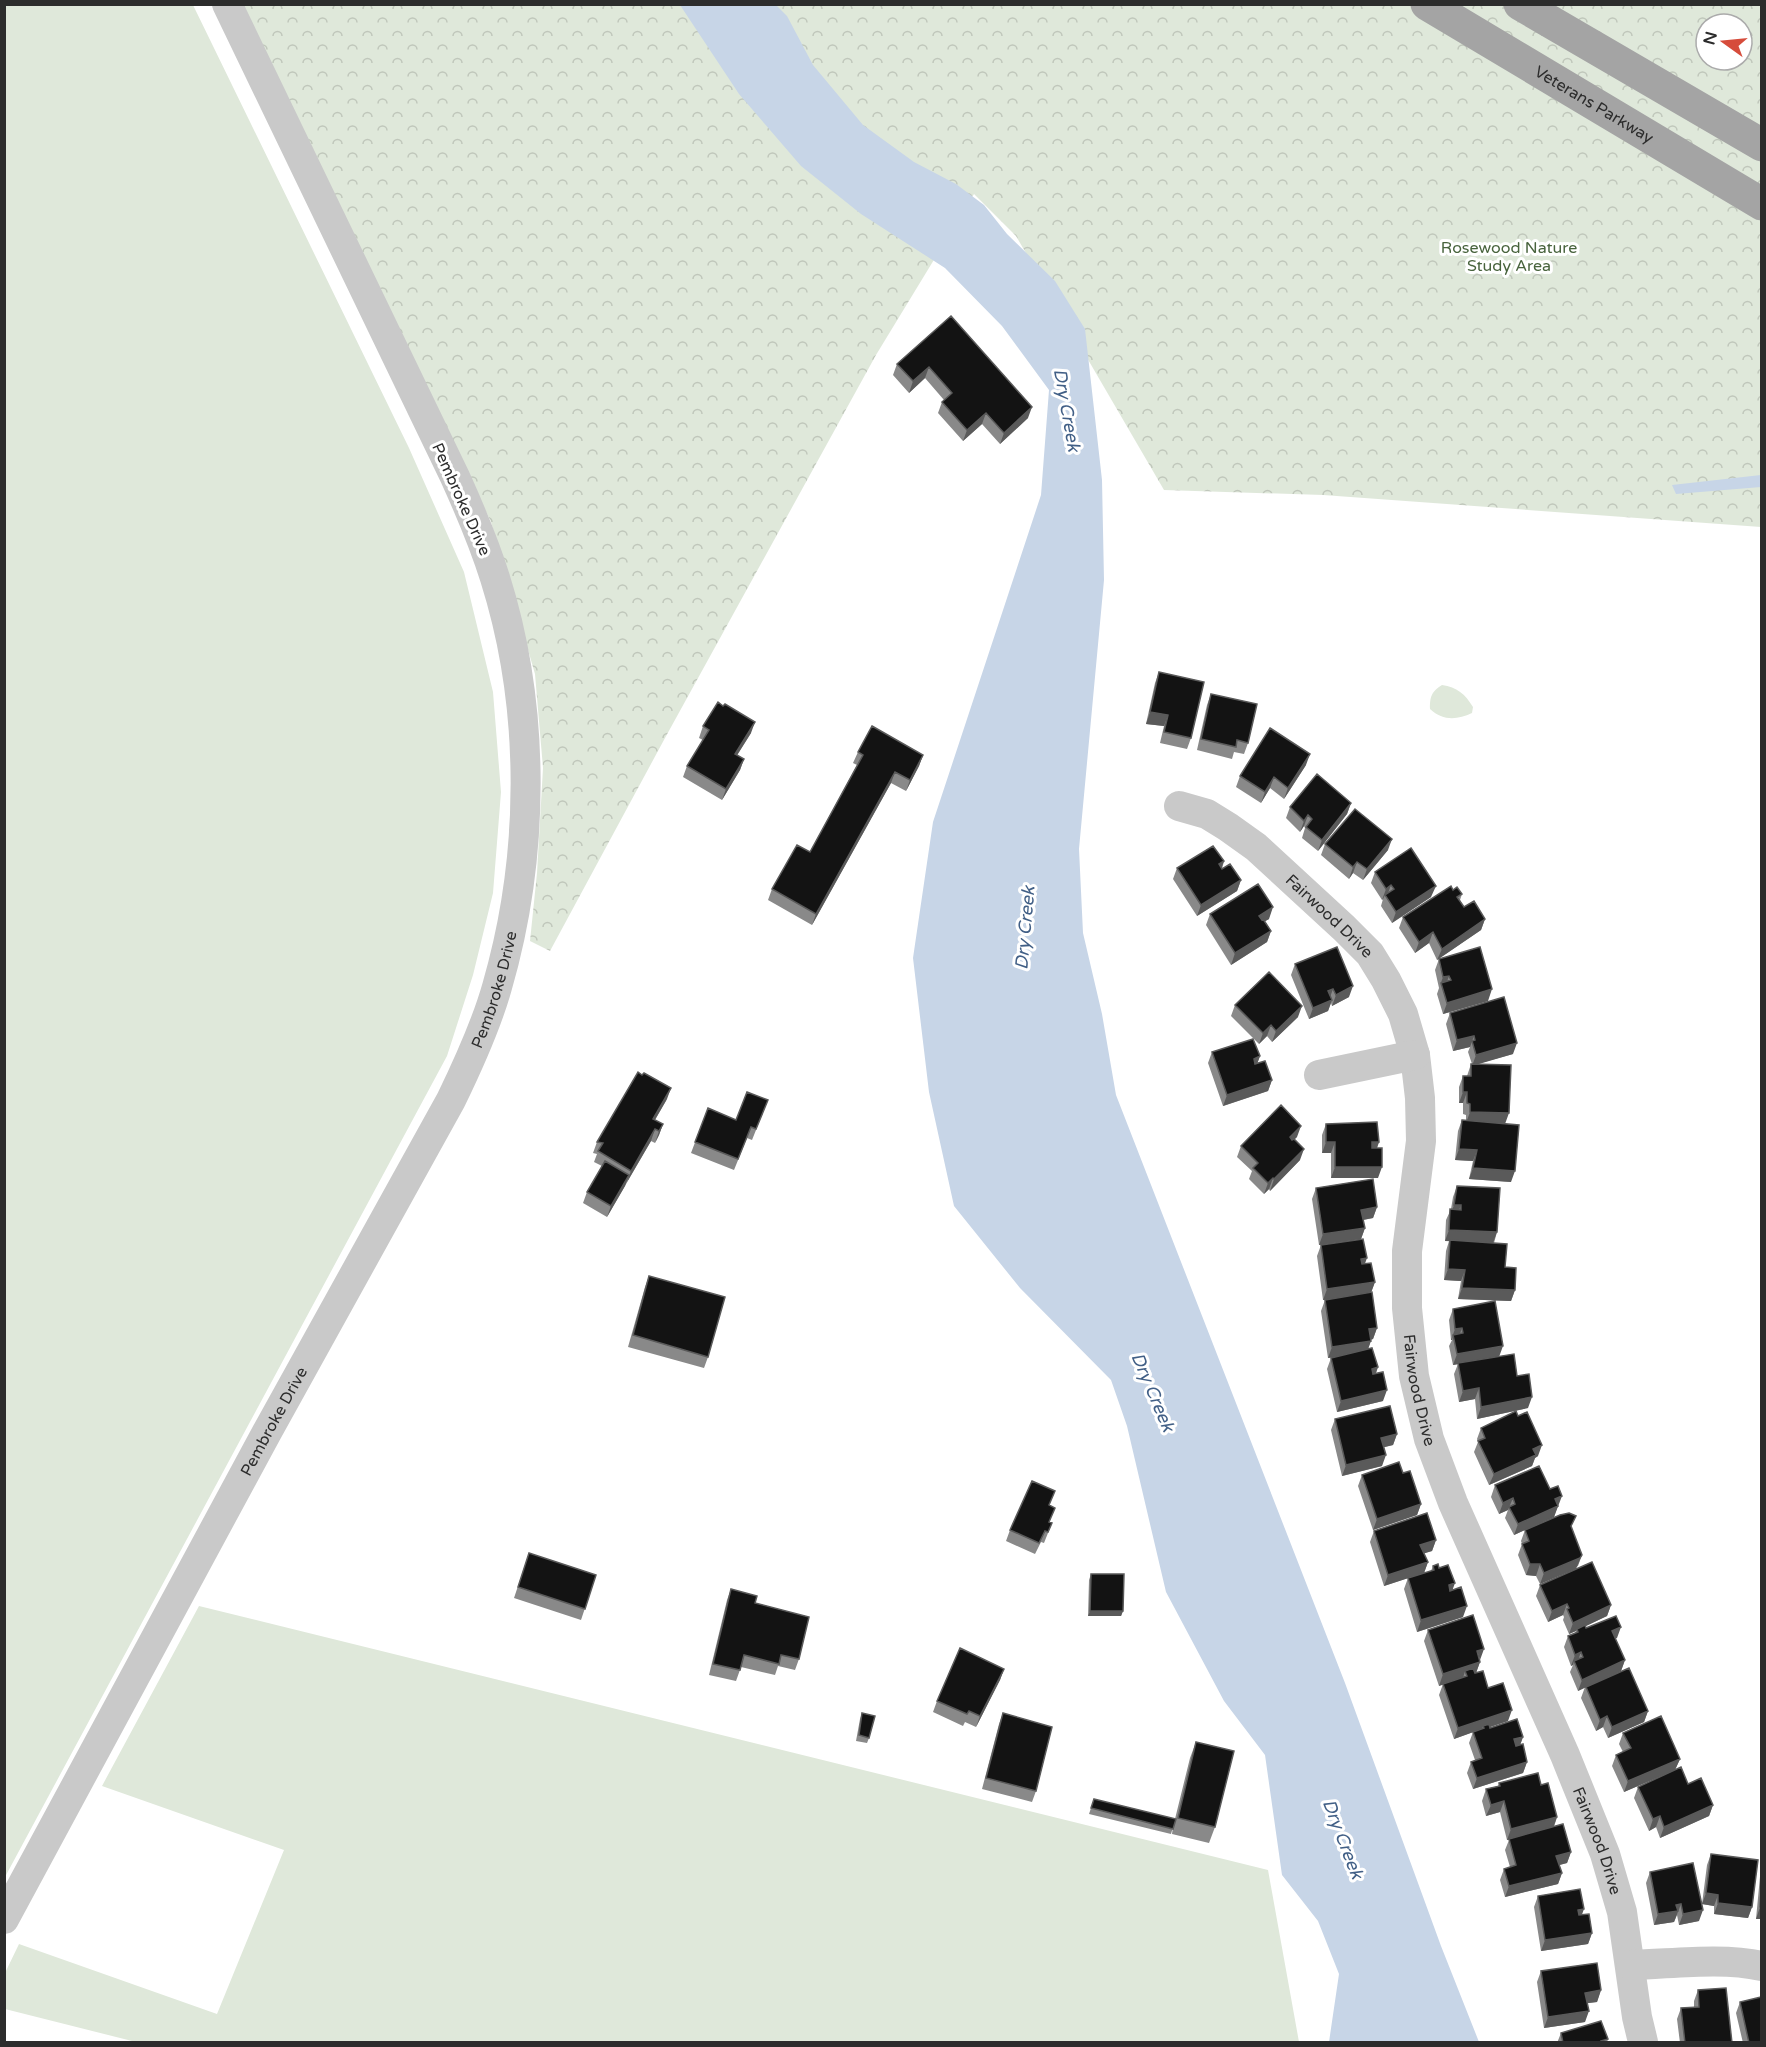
<svg xmlns="http://www.w3.org/2000/svg" width="1766" height="2047" font-family="'Varela Round',sans-serif">
  <style>
    .green { fill: #dfe8da }
    .park { fill: url(#park-crowns); fill-rule: evenodd }
    .water { fill: #c7d5e7 }
    .lines { fill: none; stroke-linecap: round; stroke-linejoin: round }
    .minor { stroke: #c9c9c9; stroke-width: 30 }
    .major { stroke: #a4a4a4; stroke-width: 33 }
    .wall { fill: #898989 }
    .shaded-wall { fill: #5a5a5a }
    .building { fill: #131313; stroke: #5a5a5a; stroke-width: 1.5 }
    .labels { text-anchor: middle; stroke-width: 6; stroke-linejoin: round; paint-order: stroke }
    .street-label { font-size: 16px; fill: #2c2c2c; stroke: #fff }
    .park-label { font-size: 16px; fill: #48633d; stroke: #fff }
    .water-label { font-size: 18px; font-style: italic; fill: #415f86; stroke: #fff }
  </style>
  <defs>
    <pattern id="park-crowns" width="20" height="18" patternUnits="userSpaceOnUse" patternTransform="scale(1.5)"><rect width="20" height="18" fill="#dfe8da"/><path d="M2 6a3 3 0 1 1 6 0M12 15a3 3 0 1 1 6 0" fill="none" stroke="#c0c7bb"/></pattern>
  </defs>
  <rect width="100%" height="100%" fill="#fff"/>
  <!-- green -->
  <path class="green" d="M5,4l188,1 216,443 55,124 29,120 8,100 -8,101 -20,82 -26,81 -442,821z
    M1442,685c15,2 23,9 31,22l-1,6c-15,7 -29,8 -42,-4 0,-12 1,-17 12,-24z
    M199,1606l1069,264 31,172h-1163l-131,-33v-36l14,-29 198,70 67,-164 -182,-64z"/>
  <!-- park -->
  <path class="park" d="M243,5h1518v522l-438,-32 -159,-5 -148,-254 -42,-42 -98,161 -211,383 -115,213 -20,-10 7,-68 6,-105 -8,-94 -44,-152zM1706,24h36v36h-36z"/>
  <!-- water -->
  <path class="water" d="M680,5h96l11,11 26,49 50,60 51,37 42,22 28,21 23,29 48,47 30,48 17,151 2,100 -25,269 4,84 19,81 14,81 229,588 96,263 38,96h-150l10,-68 -21,-53 -36,-46 -17,-120 -41,-54 -58,-109 -39,-166 -16,-46 -91,-92 -66,-82 -25,-114 -16,-134 20,-136 108,-327 8,-105 -47,-64 -57,-58 -84,-54 -60,-48 -62,-72z
    M1761,475v12l-85,7 -4,-9z"/>
  <g class="lines">
    <!-- minor -->
    <g class="minor">
      <path id="s1" d="M1179,806l28,8 21,13 28,20 88,81 26,26 16,26 17,34 12,41 5,43 1,43 -14,110v57l7,68 15,63 24,64 112,252 40,99 17,58 15,105 6,25"/>
      <path d="M1319,1075l96,-20"/>
      <path id="s2" d="M4,1919l263,-487 184,-332c18,-37 35,-74 46,-113 38,-131 39,-279 -2,-409 -11,-35 -25,-68 -40,-101l-228,-473"/>
      <path d="M1631,1965c42,-1 89,-8 131,1"/>
    </g>
    <!-- major -->
    <g class="major">
      <path id="s3" d="M1427,4l335,200"/>
      <path d="M1520,4l242,141"/>
    </g>
  </g>
  <!-- wall -->
  <path class="wall" d="M951,316l77,102 -28,26 -18,-20 -19,17 -25,-28 4,-11 2,-2 -19,-22 -16,15 -16,-18 4,-11z
    M1159,672l32,66 -4,11 -27,-6 4,-17 -18,-2 9,-41z
    M1211,694l37,49 -4,11 -10,-2 -2,7 -35,-9 10,-45z
    M703,726l48,7 -14,22 7,4 -4,11 -18,30 -39,-23 4,-11 16,-26 -4,-2z
    M858,752l65,3 -4,11 -13,25 -15,-8 -79,142 -44,-25 4,-11 38,-37 47,-87 -4,-2z
    M1306,765l-22,34 -14,-11 -9,15 -25,-16 4,-11z
    M1351,803l-4,11 -29,37 -16,-13 3,-10 -1,-2 -4,6 -14,-14 4,-11z
    M1325,844l63,6 -25,30 -10,-7 -4,6 -28,-24z
    M1224,861l-2,8 19,11 -4,11 -40,25 -24,-37 4,-11z
    M1375,872l56,25 -39,26 -11,-17 2,-7 -1,1 -11,-17z
    M1453,890l9,4 -2,6 4,7 21,12 -4,11 -44,30 -8,-17 -14,10 -16,-25 4,-11z
    M1210,914l59,5 -4,2 6,10 -4,11 -36,23 -25,-40z
    M1439,959l49,42 -45,13 -6,-20 2,-6 -4,-18z
    M1295,964l54,33 -17,9 -1,-3 -3,8 -19,8 -18,-44z
    M1235,1005l63,12 -26,25 -5,-6 -8,8 -28,-28z
    M1450,1013l63,41 -36,10 28,60 6,58 -42,-3 4,-18 -18,-1 3,-29 4,-11 4,1v-6l-3,-1v-11h-4v-16l4,-11h4l4,-12h1l-4,-12 2,-5 -17,4 -7,-27z
    M1212,1052l48,4 -3,8 15,16 -4,11 -45,15 -15,-43z
    M667,1099l-12,21 8,4 -4,11 -4,8 -4,-2 -44,76 -24,-14 4,-11 15,-26 -8,-4 3,-8 -4,-1 4,-11z
    M768,1100l-16,40 -5,-2 -13,32 -43,-17 17,-45 28,12z
    M1326,1124l53,18 -2,6 1,30h-47v-25h-9v-18z
    M1297,1137l-3,2 6,21 -30,31 -1,-2 -5,5 -15,-15 3,-8 -15,-14 4,-11z
    M1457,1186l40,46 -3,11 11,24 10,23 -4,11 -53,-2 3,-18 -17,-1 2,-29 3,-10h-4l1,-21 5,-11 2,-12z
    M1316,1188l61,19 -4,11 -10,2 2,8 -4,11 -42,6 -7,-46z
    M1321,1245l44,19 10,18 -4,10 6,36 -4,11 -2,1 -3,9 10,18 -2,6 7,28 -46,11 -10,-43 4,-11 10,-2 -13,2 -7,-47 4,-11h-2l-6,-44z
    M649,1276l59,81 -4,11 -76,-21 17,-60z
    M1453,1309l64,67 11,32 -51,11 -2,-20 -16,3 -5,-28 4,-10 -5,1 -4,-19 3,-6h-1l-2,-20z
    M1335,1419l62,15 -4,11 -9,2 -2,19 -40,10 -11,-46z
    M1481,1428l57,28 -3,2 -3,8 -43,19 -15,-33 4,-10 -1,-3z
    M1403,1473l18,31 -4,11 -44,15 -15,-44 4,-11z
    M1495,1485l63,22 -1,1 -3,9 -40,18 -9,-17 3,-8 -9,4 -8,-17z
    M1050,1506v16l2,1 -8,20 -3,-1 -6,12 -29,-13 4,-11z
    M1571,1528l11,27 -4,11 -38,18 -4,-8 -10,-1 -8,-20 4,-11 -1,-3 4,-11z
    M1374,1531l62,9 -4,11 -8,2 4,9 -4,11 7,-2 2,-5 6,2 14,21 10,28 -46,15 -13,-43 4,-11 -24,8 -14,-44z
    M529,1553l67,22 -15,45 -67,-22z
    M1091,1574l32,37 -2,5h-33l1,-36z
    M1540,1585l71,20 -4,11 -22,10 1,2 31,10h-2l10,22 -4,11 27,40 -4,11 -36,16 -5,-11 -7,4 -15,-33 4,-11 -7,4 -8,-19 3,-7 -2,1 -7,-19 4,-11 7,-3 1,-2 -7,3 -6,-14 1,-3 -1,-2 -15,7 -12,-26z
    M731,1589l24,14 44,56 -4,11 -17,-4 -3,9 -34,-8 -5,14 -27,-6 18,-75z
    M1428,1630l51,30 1,2 -4,11 12,15 20,33 -18,6v1l33,9 -3,8 7,17 -4,11 -50,16 -6,-16 4,-11 4,-2 -6,-17 4,-11 -19,7 -15,-44 4,-11 -4,2 -15,-45z
    M1004,1669l-4,11 -24,47 -11,-5 -2,4 -30,-14 4,-11z
    M862,1713l7,25 -2,5 -11,-2 4,-22z
    M1003,1713l33,78 -4,11 -50,-13 17,-65z
    M1623,1733l57,26 -5,11 -51,22 -12,-26 4,-11 7,-3 -4,-8z
    M1196,1742l19,85 -6,16 -37,-9 1,-7 -2,7 -82,-20 5,-15 81,20 15,-61z
    M1499,1783l42,2 16,32 -3,10 17,25 -4,11 -8,2 3,8 -4,11 -53,13 -5,-17 4,-11 6,-2 -5,-17 4,-10h-2l-7,-28 -14,4 -4,-15 4,-12 12,-3z
    M1688,1784l25,21 -4,11 -49,22 -4,-11 -7,4 -15,-33 4,-11z
    M1711,1854l41,53 -4,11 -34,-4v-8l-12,-2 5,-39z
    M1761,1866v53h-5z
    M1650,1872l49,49 -20,4 -2,-10 -3,7 -20,3 -8,-42z
    M1538,1896l44,19 10,18 -4,11 -47,7 -7,-44z
    M1541,1971l60,19 -4,12 -10,1 -2,19 -41,6 -7,-46z
    M1698,1990l34,53h-52l-3,-24 4,-11 13,-1v-6z
    M1740,2002l21,41h-18l-7,-30z
    M1561,2033l47,6 -1,4h-50z"/>
  <!-- shaded-wall -->
  <path class="shaded-wall" d="M929,367l-4,11 -16,15 4,-12z
    M1032,407l-4,11 -28,26 4,-11z
    M986,413l-4,11 -19,17 4,-11z
    M1150,712l18,3 -4,11 -18,-2z
    M755,722l-4,11 -20,32 4,-11z
    M1310,754l-4,11 -22,34 4,-11z
    M923,755l-4,11 -13,25 4,-11z
    M744,759l-4,11 -18,30 4,-11z
    M895,772l-4,11 -79,142 4,-11z
    M1274,777l-4,11 -9,15 4,-11z
    M1351,803l-4,11 -29,37 4,-11z
    M1308,815l-4,11 -4,6 4,-11z
    M1392,839l-4,11 -25,30 4,-11z
    M1224,861l-4,11 -1,-8z
    M1357,862l-4,11 -4,6 4,-12z
    M1241,880l-4,11 -40,25 4,-11z
    M1391,885l-4,11 -2,-1 -2,4 -1,1 4,-11z
    M1436,886l-5,11 -39,26 4,-11z
    M1273,907l-4,12 -14,8 4,-11z
    M1485,919l-4,11 -44,30 5,-11z
    M1271,931l-4,11 -36,23 4,-12z
    M1433,932l-4,11 -14,10 4,-11z
    M1449,976l-4,11 -4,-4 -2,5 4,-11z
    M1353,986l-4,11 -17,9 4,-11z
    M1333,989l-4,11 -1,-9z
    M1492,989l-4,12 -45,13 4,-11z
    M1332,1000l-4,11 -19,8 4,-11z
    M1302,1006l-4,11 -26,25 4,-11z
    M1271,1025l-4,11 -8,8 4,-11z
    M1474,1036l-4,11 -17,4 4,-11z
    M1517,1043l-4,11 -41,12 4,-11z
    M1260,1056l-4,11 -2,-8z
    M1272,1080l-4,11 -45,15 4,-11z
    M671,1088l-4,11 -18,31 4,-11z
    M1463,1092h4l-4,11h-4z
    M1470,1112l39,1 -4,11 -39,-1z
    M663,1124l-4,11 -4,8 4,-12z
    M1301,1126l-4,11 -11,11 4,-11z
    M655,1129l-4,12 -24,41 4,-11z
    M1326,1142h9l-4,11h-9z
    M1372,1142h7l-4,11h-7z
    M1304,1149l-4,11 -30,31 4,-12z
    M1459,1149l18,1 -4,11 -18,-1z
    M1335,1167h47l-4,11h-47z
    M1473,1168l42,3 -4,11 -42,-3z
    M629,1175l-4,11 -18,31 4,-11z
    M1273,1178l-4,11 -5,5 4,-11z
    M1454,1205h7l-4,11h-7z
    M1377,1207l-4,11 -16,3 4,-11z
    M1365,1228l-4,11 -42,6 4,-11z
    M1449,1230l48,2 -4,11 -48,-2z
    M1367,1258l-4,11 -2,-10z
    M1448,1269l17,1 -4,11 -17,-1z
    M1375,1282l-4,11 -48,7 4,-11z
    M1462,1288l53,2 -4,11 -53,-2z
    M1377,1328l-4,11 -8,1 4,-11z
    M1462,1328l-4,11 -5,-4 -1,5h-1l4,-11z
    M1371,1341l-4,11 -39,6 4,-11z
    M1503,1346l-4,11 -46,8 4,-11z
    M1378,1367l-4,11 -2,-9z
    M1479,1388l-4,11 -16,3 4,-11z
    M1387,1390l-4,11 -46,11 4,-11z
    M1532,1397l-4,11 -51,11 4,-12z
    M1397,1434l-4,11 -16,4 4,-11z
    M1542,1445l-4,11 -3,2 -3,8 -43,19 5,-11 39,-25z
    M1386,1455l-4,11 -40,10 4,-11z
    M1562,1496l-8,21 -40,18 4,-11 37,-25z
    M1513,1498l-5,12 -9,4 4,-11z
    M1421,1504l-4,11 -44,15 4,-11z
    M1436,1540l-4,11 -16,5 4,-11z
    M1582,1555l-6,14 -36,15 4,-11z
    M1428,1562l-4,11 -40,13 4,-11z
    M1530,1564h10l-4,12 -10,-1z
    M1455,1583l-4,11 -2,-9z
    M1567,1604l-4,11 -15,7 4,-11z
    M1611,1605l-4,11 -29,14 -1,-1 -1,2 -7,3 4,-11z
    M1467,1606l-4,11 -46,15 4,-12z
    M1090,1611h33l-2,5h-33z
    M1621,1627l-4,11 -9,4 4,-11z
    M1484,1649l-4,11 -3,-9z
    M1581,1652l-4,11 -3,-2 -1,4 -2,1 4,-11z
    M1625,1660l-4,11 -43,20 4,-11z
    M1480,1662l-4,11 -11,-2 -2,7 -24,8 4,-12z
    M1004,1669l-4,11 -24,47 4,-11z
    M1512,1710l-4,11 -24,8 -1,-3 -1,3 -28,10 4,-11z
    M1648,1711l-4,11 -36,16 4,-11z
    M1607,1716l-4,11 -7,4 4,-11z
    M1523,1737l-4,11 -9,3 4,-12z
    M1680,1759l-5,11 -51,22 4,-11z
    M1527,1762l-4,11 -50,16 4,-11z
    M1504,1801l-4,11 -14,4 5,-11z
    M1713,1805l-4,11 -49,22 4,-11z
    M1660,1816l-4,11 -7,4 4,-12z
    M1557,1817l-4,11 -46,12 4,-11z
    M1571,1852l-4,11 -15,4 4,-11z
    M1562,1873l-4,11 -53,13 4,-11z
    M1706,1893l12,2 -4,11 -12,-2z
    M1718,1903l34,4 -4,11 -34,-4z
    M1681,1904l-7,18 -20,3 4,-11 18,-9z
    M1760,1907l1,1v11h-5z
    M1584,1909l-4,11 -6,1 4,-11z
    M1703,1910l-4,11 -20,4 4,-11z
    M1592,1933l-4,11 -47,7 4,-11z
    M1601,1990l-4,12 -16,2 4,-11z
    M1589,2011l-4,11 -41,6 4,-11z"/>
  <!-- building -->
  <path class="building" d="M951,316l81,91 -28,26 -18,-20 -19,17 -25,-28 10,-9 -23,-26 -16,14 -16,-17z
    M1159,672l45,10 -13,56 -27,-6 4,-17 -18,-3z
    M1211,694l46,10 -9,39 -11,-3 -1,7 -35,-8z
    M718,702l5,4 2,-2 30,18 -20,32 9,5 -18,30 -39,-23 22,-36 -6,-4z
    M872,726l51,29 -13,25 -15,-8 -79,142 -44,-25 25,-44 13,7 53,-97 -5,-3z
    M1270,728l40,26 -22,34 -14,-11 -9,15 -25,-16z
    M1317,774l34,29 -29,37 -16,-13 6,-8 -4,-4 -4,6 -14,-14z
    M1355,809l37,30 -25,30 -10,-7 -4,5 -28,-23z
    M1213,846l11,15 -5,3 3,5 8,-5 11,16 -40,25 -24,-37z
    M1411,848l25,38 -40,26 -11,-17 9,-6 -3,-4 -5,4 -11,-17z
    M1258,884l15,23 -14,9 3,4 1,-1 8,12 -36,22 -25,-39z
    M1451,886l2,4 4,-3 5,7 -5,3 7,10 10,-6 11,18 -43,30 -9,-17 -14,10 -16,-25z
    M1337,947l16,39 -17,9 -3,-6 -5,2 4,9 -19,8 -18,-44z
    M1480,947l12,42 -45,14 -6,-20 10,-3 -2,-4 -6,1 -4,-18z
    M1269,972l33,34 -26,25 -5,-6 -8,8 -28,-28z
    M1504,997l13,46 -41,12 -4,-14 3,-1 -1,-4 -17,4 -7,-27z
    M1253,1039l7,17 -6,3 1,5 10,-3 7,19 -45,15 -15,-43z
    M1471,1064l40,1 -2,48 -39,-1v-8l-3,-1v-11h-4v-16h8z
    M638,1072l4,3 2,-2 27,15 -18,31 10,5 -4,7 -4,-2 -24,42 -33,-20 5,-8 -6,-1z
    M747,1092l21,8 -12,29 -5,-2 -13,32 -43,-17 13,-34 28,12z
    M1281,1105l20,21 -11,11 2,3 2,-1 10,10 -30,30 -1,-1 -5,5 -15,-15 5,-5 -17,-17z
    M1462,1120l57,5 -4,46 -42,-3 4,-18 -18,-1z
    M1377,1122l2,20h-7v6h10v19h-47v-25h-9v-18z
    M605,1161l24,14 -18,31 -24,-14z
    M1373,1179l4,28 -16,3 4,18 -42,6 -7,-46z
    M1457,1186l43,2 -3,44 -48,-2 1,-21 11,1v-5h-7z
    M1363,1239l4,19 -6,1 1,5 9,-1 4,19 -48,7 -6,-44z
    M1450,1240l57,4 -2,23 11,1 -1,22 -53,-2 3,-18 -17,-1z
    M649,1276l76,21 -17,60 -75,-22z
    M1372,1292l5,36 -8,1 2,12 -39,6 -7,-47z
    M1495,1301l8,45 -46,8 -4,-19 10,-2 -1,-5 -7,1 -2,-20z
    M1372,1348l6,19 -6,2 1,5 10,-2 4,18 -46,11 -10,-43z
    M1514,1354l3,22 12,-2 3,23 -51,10 -2,-19 -16,3 -5,-28z
    M1390,1406l7,28 -16,4 5,17 -40,10 -11,-46z
    M1516,1411l2,5 9,-4 15,33 -9,4 3,6 -42,19 -16,-33 7,-3 -4,-10z
    M1399,1462l4,11 7,-2 11,33 -44,15 -15,-44z
    M1539,1466l11,23 8,-3 4,10 -7,3 3,7 -40,18 -9,-17 6,-3 -2,-6 -10,5 -8,-18z
    M1032,1481l23,10 -6,14 6,3 -6,14 3,1 -4,9 -3,-1 -6,12 -29,-13z
    M1427,1513l9,27 -16,5 8,17 -40,13 -14,-44z
    M1569,1513l7,3 -5,10 11,29 -2,3 -36,15 -4,-9h-10l-8,-20 7,-3 -4,-11 35,-15z
    M529,1553l67,22 -11,34 -67,-22z
    M1592,1562l19,43 -38,18 -6,-14 2,-1 -2,-4 -15,7 -12,-26z
    M1438,1564l1,4 9,-3 7,18 -6,2 1,6 11,-4 6,19 -46,14 -13,-42 26,-8 -1,-4z
    M1091,1574h33l-1,37h-33z
    M731,1589l26,7 -2,7 54,14 -10,42 -18,-4 -2,9 -35,-9 -4,15 -27,-6z
    M1473,1615l11,34 -7,2 3,11 -37,12 -15,-44z
    M1616,1616l5,11 -9,4 13,29 -43,20 -8,-19 9,-4 -2,-5 -6,3 -7,-19 10,-4 -1,-3 8,-4 1,3z
    M960,1648l44,21 -24,47 -11,-5 -2,3 -30,-13z
    M1473,1668l2,5 8,-2 5,17 15,-5 9,27 -54,18 -15,-44 24,-8 -2,-5z
    M1629,1668l19,43 -36,16 -5,-11 -7,4 -14,-33z
    M862,1713l13,3 -6,22 -10,-3z
    M1003,1713l49,14 -16,64 -50,-13z
    M1661,1716l19,43 -52,22 -12,-26 15,-7 -8,-15z
    M1517,1719l6,18 -9,2 2,7 7,-2 4,18 -50,16 -6,-16 11,-4 -9,-26 11,-4 -1,-2 6,-2 1,4z
    M1196,1742l38,9 -19,76 -37,-9z
    M1681,1767l7,17 13,-6 12,27 -49,22 -4,-11 -7,3 -15,-32z
    M1538,1773l3,12 7,-2 9,34 -46,12 -7,-28 -13,4 -5,-16 14,-3 -1,-3z
    M1094,1799l82,20 -3,10 -82,-21z
    M1563,1824l8,28 -15,4 6,17 -53,13 -5,-17 12,-4 -7,-26z
    M1711,1854l47,6 -6,47 -34,-4v-8l-12,-2z
    M1693,1863l10,47 -20,4 -2,-10 -5,1 2,6 -20,3 -8,-42z
    M1580,1889l4,20 -6,1 1,5 10,-1 3,19 -47,7 -7,-44z
    M1761,1891v17l-1,-1z
    M1597,1963l4,27 -16,3 4,18 -41,6 -7,-46z
    M1726,1988l6,55h-47l-4,-35 18,-1 -1,-17z
    M1761,1997v46h-12l-9,-41z
    M1601,2021l7,18 -7,2 1,2h-39l-2,-10z"/>
  <g class="labels">
    <!-- street labels -->
    <g class="street-label">
      <text dy="6" stroke="none"><textPath href="#s3" startOffset="195">Veterans Parkway</textPath></text>
      <text transform="translate(462 499) rotate(66)" y="6">Pembroke Drive</text>
      <text dy="6" stroke="none"><textPath href="#s1" startOffset="189">Fairwood Drive</textPath></text>
      <text dy="6" stroke="none"><textPath href="#s2" startOffset="1052">Pembroke Drive</textPath></text>
      <text dy="6" stroke="none"><textPath href="#s1" startOffset="693">Fairwood Drive</textPath></text>
      <text dy="6" stroke="none"><textPath href="#s2" startOffset="566">Pembroke Drive</textPath></text>
      <text dy="6" stroke="none"><textPath href="#s1" startOffset="1179">Fairwood Drive</textPath></text>
    </g>
    <!-- park labels -->
    <g class="park-label">
      <text x="1509" y="253">Rosewood Nature<tspan x="1509" dy="18">Study Area</tspan></text>
    </g>
    <!-- water labels -->
    <g class="water-label">
      <text transform="translate(1067 410) rotate(80)" y="6">Dry Creek</text>
      <text transform="translate(1025 928) rotate(-85)" y="6">Dry Creek</text>
      <text transform="translate(1153 1392) rotate(67)" y="6">Dry Creek</text>
      <text transform="translate(1343 1839) rotate(69)" y="6">Dry Creek</text>
    </g>
  </g>
  <!-- border -->
  <rect width="1766" height="2047" fill="none" stroke="#2c2c2c" stroke-width="12"/>
  <!-- north arrow -->
  <g transform="translate(1724 42) rotate(285)"><circle r="28" fill="#ffffff" stroke="#ababab" stroke-width="1.5"/>
  <path d="M0-4.5L10 22L0 15L-10 22Z" fill="#d64c3b"/>
  <text y="-9" font-size="16" font-weight="bold" text-anchor="middle" fill="#2c2c2c">N</text>
  </g>
</svg>
